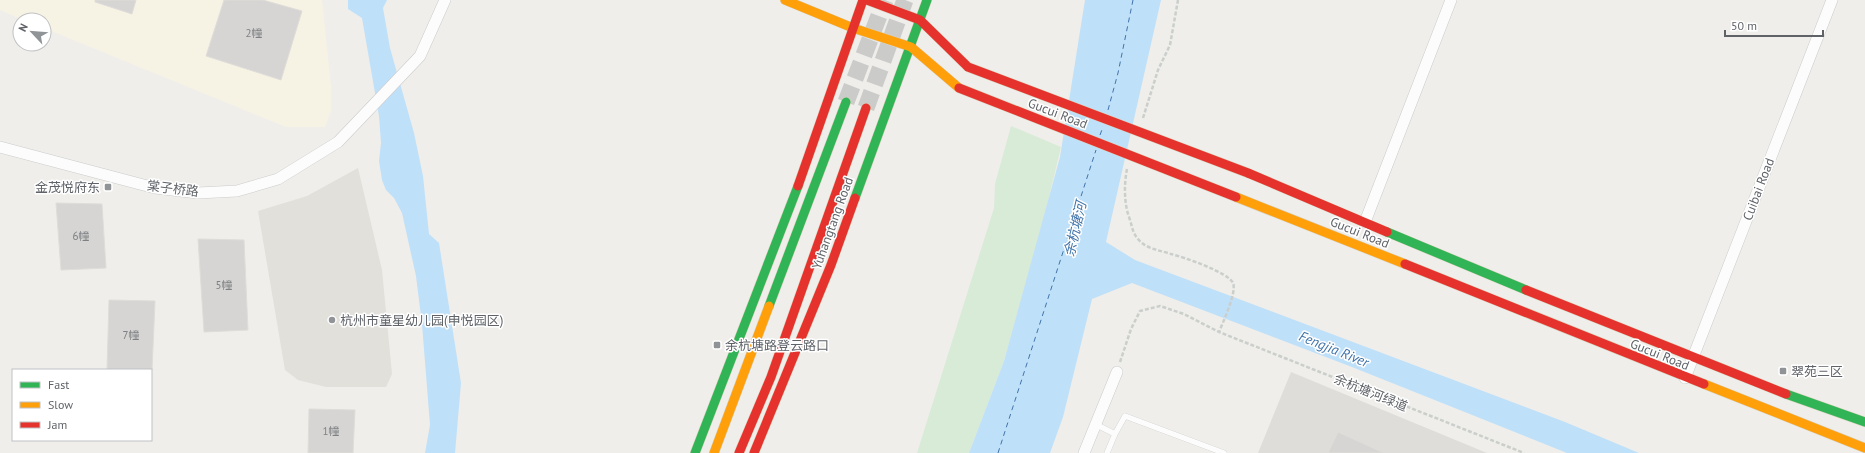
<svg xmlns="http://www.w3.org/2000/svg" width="1865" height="453" font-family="'PT Sans','Noto Sans SC',sans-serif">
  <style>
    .commercial { fill: #f7f3e4 }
    .industrial { fill: #dfddda }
    .education { fill: #e2e0da }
    .green { fill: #d8ebd6 }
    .water { fill: #bfe0f9 }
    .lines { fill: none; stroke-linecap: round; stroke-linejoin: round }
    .ferry { stroke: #4174aa; stroke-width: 1; stroke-dasharray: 5 4; stroke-linecap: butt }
    .building { fill: #d6d5d3; stroke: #deddd9 }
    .primary-tunnel { stroke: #cbcbca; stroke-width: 17; stroke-dasharray: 17 8; stroke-linecap: butt }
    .lane-casing { stroke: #cbcccc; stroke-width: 6 }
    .street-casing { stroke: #cbcccc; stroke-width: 12 }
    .fast-casing { stroke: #d7ceb8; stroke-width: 10 }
    .slow-casing { stroke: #d7ceb8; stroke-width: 10 }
    .jam-casing { stroke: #d7ceb8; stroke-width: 10 }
    .path { stroke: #cacfcc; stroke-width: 2.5; stroke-dasharray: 4 2; stroke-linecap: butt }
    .lane { stroke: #fdfcfc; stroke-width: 5.5 }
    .street { stroke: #fdfcfc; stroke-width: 11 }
    .fast { stroke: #30b455; stroke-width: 9 }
    .slow { stroke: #ff9f0a; stroke-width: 9 }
    .jam { stroke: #e5322d; stroke-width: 9 }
    .jam-bridge-casing { stroke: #d7ceb8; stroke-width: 10; stroke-linecap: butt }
    .jam-bridge { stroke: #e5322d; stroke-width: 9 }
    .poi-dot { fill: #919496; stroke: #fff; stroke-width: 1.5 }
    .labels { text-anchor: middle; stroke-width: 3; stroke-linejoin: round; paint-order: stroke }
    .number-label { font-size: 11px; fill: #7e8184 }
    .street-label { font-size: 13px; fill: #5f6368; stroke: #fff }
    .poi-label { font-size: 13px; fill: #5f6368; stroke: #fff; text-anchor: start }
    .water-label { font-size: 14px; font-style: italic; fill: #4174aa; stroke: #fff }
  </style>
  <rect width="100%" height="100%" fill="#efeeea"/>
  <!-- commercial -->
  <path class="commercial" d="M0,0h322l9,87v24l-6,16h-39l-242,-99v-8h-21l-23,-10z"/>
  <!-- industrial -->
  <path class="industrial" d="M1291,372l196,81h-229z"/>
  <!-- education -->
  <path class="education" d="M358,168l24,102 10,104 -6,13h-60l-28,-7 -13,-10 -27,-159 49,-15z"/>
  <!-- green -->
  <path class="green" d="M1011,126l50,21 -18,75 -39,139 -35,92h-52l77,-245 1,-24z"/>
  <!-- water -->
  <path class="water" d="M348,0h39l-4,8 7,40 24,85 9,43 6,58 10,9 22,140 -6,70h-30l5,-28 -8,-101 -6,-48 -14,-63 -8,-15 -8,-8 -4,-10 -3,-19 2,-18 -2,-27 -17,-98 -14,-9z
    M1085,0h76l-55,242 29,18 430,162 74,31h-72l-215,-86 -220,-84 -40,16 -29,118 -13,36h-81l35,-92 56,-204z"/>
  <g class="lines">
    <!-- ferry -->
    <path class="ferry" d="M1108,110l10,-37 15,-73
      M1100,135l3,-8
      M998,453l98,-303"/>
  </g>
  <!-- building -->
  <path class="building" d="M95,0h41l-4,14 -37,-12z
    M224,0h39l39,11 -21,69 -75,-24z
    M56,203l46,1 4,64 -45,2z
    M198,239l46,1 4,90 -44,2z
    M109,300l46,1 -3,69h-45z
    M309,409l46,1 -2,43h-45z
    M1338,432l46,21h-56z"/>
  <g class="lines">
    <!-- primary-tunnel -->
    <path class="primary-tunnel" d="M846,102l39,-102
      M866,108l39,-108"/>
    <!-- lane casing -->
    <g class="lane-casing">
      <path id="lane" d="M1095,424l20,10 -8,19
        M1115,434l10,-18 99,37"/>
    </g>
    <!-- street casing -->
    <g class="street-casing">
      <path id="street" d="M0,147l155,41 43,5 39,-2 41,-12 60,-37 82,-86 25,-56
        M1365,222l86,-222
        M1685,378l147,-378
        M1084,453l33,-81"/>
    </g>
    <!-- fast casing -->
    <g class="fast-casing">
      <path id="fast" d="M855,198l72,-198
        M1387,232l139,58
        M769,306l77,-204
        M1786,394l79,28
        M695,453l103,-267"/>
    </g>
    <!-- slow casing -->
    <g class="slow-casing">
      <path id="slow" d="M785,0l68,28 58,19 48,41
        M1236,197l169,67
        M1704,384l161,64
        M714,453l55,-147"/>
    </g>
    <!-- jam casing -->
    <g class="jam-casing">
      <path id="jam" d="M867,0l53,20 48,47
        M1248,173l139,59
        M798,186l65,-186
        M1405,264l299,120
        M1526,290l260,104
        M739,453l32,-76 95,-269
        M754,453l77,-188 24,-67"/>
    </g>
    <!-- path -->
    <path class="path" d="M1143,118l15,-48 12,-25 8,-45
      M1127,169c-3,15 -3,34 2,48 3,8 3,15 9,22 8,10 21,11 33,15 12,3 57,18 62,29 4,9 -10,39 -14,49
      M1120,362l11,-33 9,-18 20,-5 24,8 35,18 305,121"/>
    <!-- lane -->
    <use href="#lane" class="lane"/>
    <!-- street -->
    <use href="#street" class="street"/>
    <!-- fast -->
    <use href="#fast" class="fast"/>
    <!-- slow -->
    <use href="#slow" class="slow"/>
    <!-- jam -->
    <use href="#jam" class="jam"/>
    <!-- jam-bridge casing -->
    <g class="jam-bridge-casing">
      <path id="jam-bridge" d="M968,67l280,106
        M959,88l277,109"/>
    </g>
    <!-- jam-bridge -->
    <use href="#jam-bridge" class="jam-bridge"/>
  </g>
  <!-- markers -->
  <g class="poi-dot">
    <rect x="104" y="183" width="8" height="8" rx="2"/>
    <circle cx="332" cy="320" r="4"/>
    <rect x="713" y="341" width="8" height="8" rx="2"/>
    <rect x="1779" y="367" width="8" height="8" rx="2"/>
  </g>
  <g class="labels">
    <!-- number labels -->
    <g class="number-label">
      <text x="254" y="37">2幢</text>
      <text x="81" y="240">6幢</text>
      <text x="224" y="289">5幢</text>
      <text x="131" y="339">7幢</text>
      <text x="331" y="435">1幢</text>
    </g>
    <!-- street labels -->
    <g class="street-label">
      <text transform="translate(1058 113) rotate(21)" y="5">Gucui Road</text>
      <text transform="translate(173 188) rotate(7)" y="5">棠子桥路</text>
      <text transform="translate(1758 189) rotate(-69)" y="5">Cuibai Road</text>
      <text transform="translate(832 223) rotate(-70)" y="5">Yuhangtang Road</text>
      <text transform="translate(1360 232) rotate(22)" y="5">Gucui Road</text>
      <text transform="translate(1660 354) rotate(22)" y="5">Gucui Road</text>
      <text transform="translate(1371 392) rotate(22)" y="5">余杭塘河绿道</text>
    </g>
    <!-- poi labels -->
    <g class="poi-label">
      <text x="100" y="192" text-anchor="end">金茂悦府东</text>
      <text x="340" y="325">杭州市童星幼儿园(申悦园区)</text>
      <text x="725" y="350">余杭塘路登云路口</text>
      <text x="1791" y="376">翠苑三区</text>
    </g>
    <!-- water labels -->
    <g class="water-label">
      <text transform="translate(1075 229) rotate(-77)" y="5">余杭塘河</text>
      <text transform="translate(1334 349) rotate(22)" y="5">Fengjia River</text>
    </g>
  </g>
  <!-- legend -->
  <rect x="12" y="369" width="140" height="72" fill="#ffffff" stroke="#bfc1c3"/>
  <rect x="20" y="382" width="20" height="6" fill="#30b455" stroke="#bfc1c3"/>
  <text x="48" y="389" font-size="12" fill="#5f6368">Fast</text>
  <rect x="20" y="402" width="20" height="6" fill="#ff9f0a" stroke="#bfc1c3"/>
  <text x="48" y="409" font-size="12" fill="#5f6368">Slow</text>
  <rect x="20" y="422" width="20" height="6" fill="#e5322d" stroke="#bfc1c3"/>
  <text x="48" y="429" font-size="12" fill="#5f6368">Jam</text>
  <!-- north arrow -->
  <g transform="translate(32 32) rotate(296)"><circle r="19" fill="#ffffff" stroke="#bfc1c3"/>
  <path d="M0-3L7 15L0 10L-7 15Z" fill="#919496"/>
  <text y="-6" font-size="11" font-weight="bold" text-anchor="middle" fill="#5f6368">N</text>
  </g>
  <!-- scale -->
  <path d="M1725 30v6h98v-6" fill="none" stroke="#5f6368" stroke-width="2"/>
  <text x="1731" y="30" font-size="12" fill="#5f6368" stroke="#ffffff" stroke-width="3" paint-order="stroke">50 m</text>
</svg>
